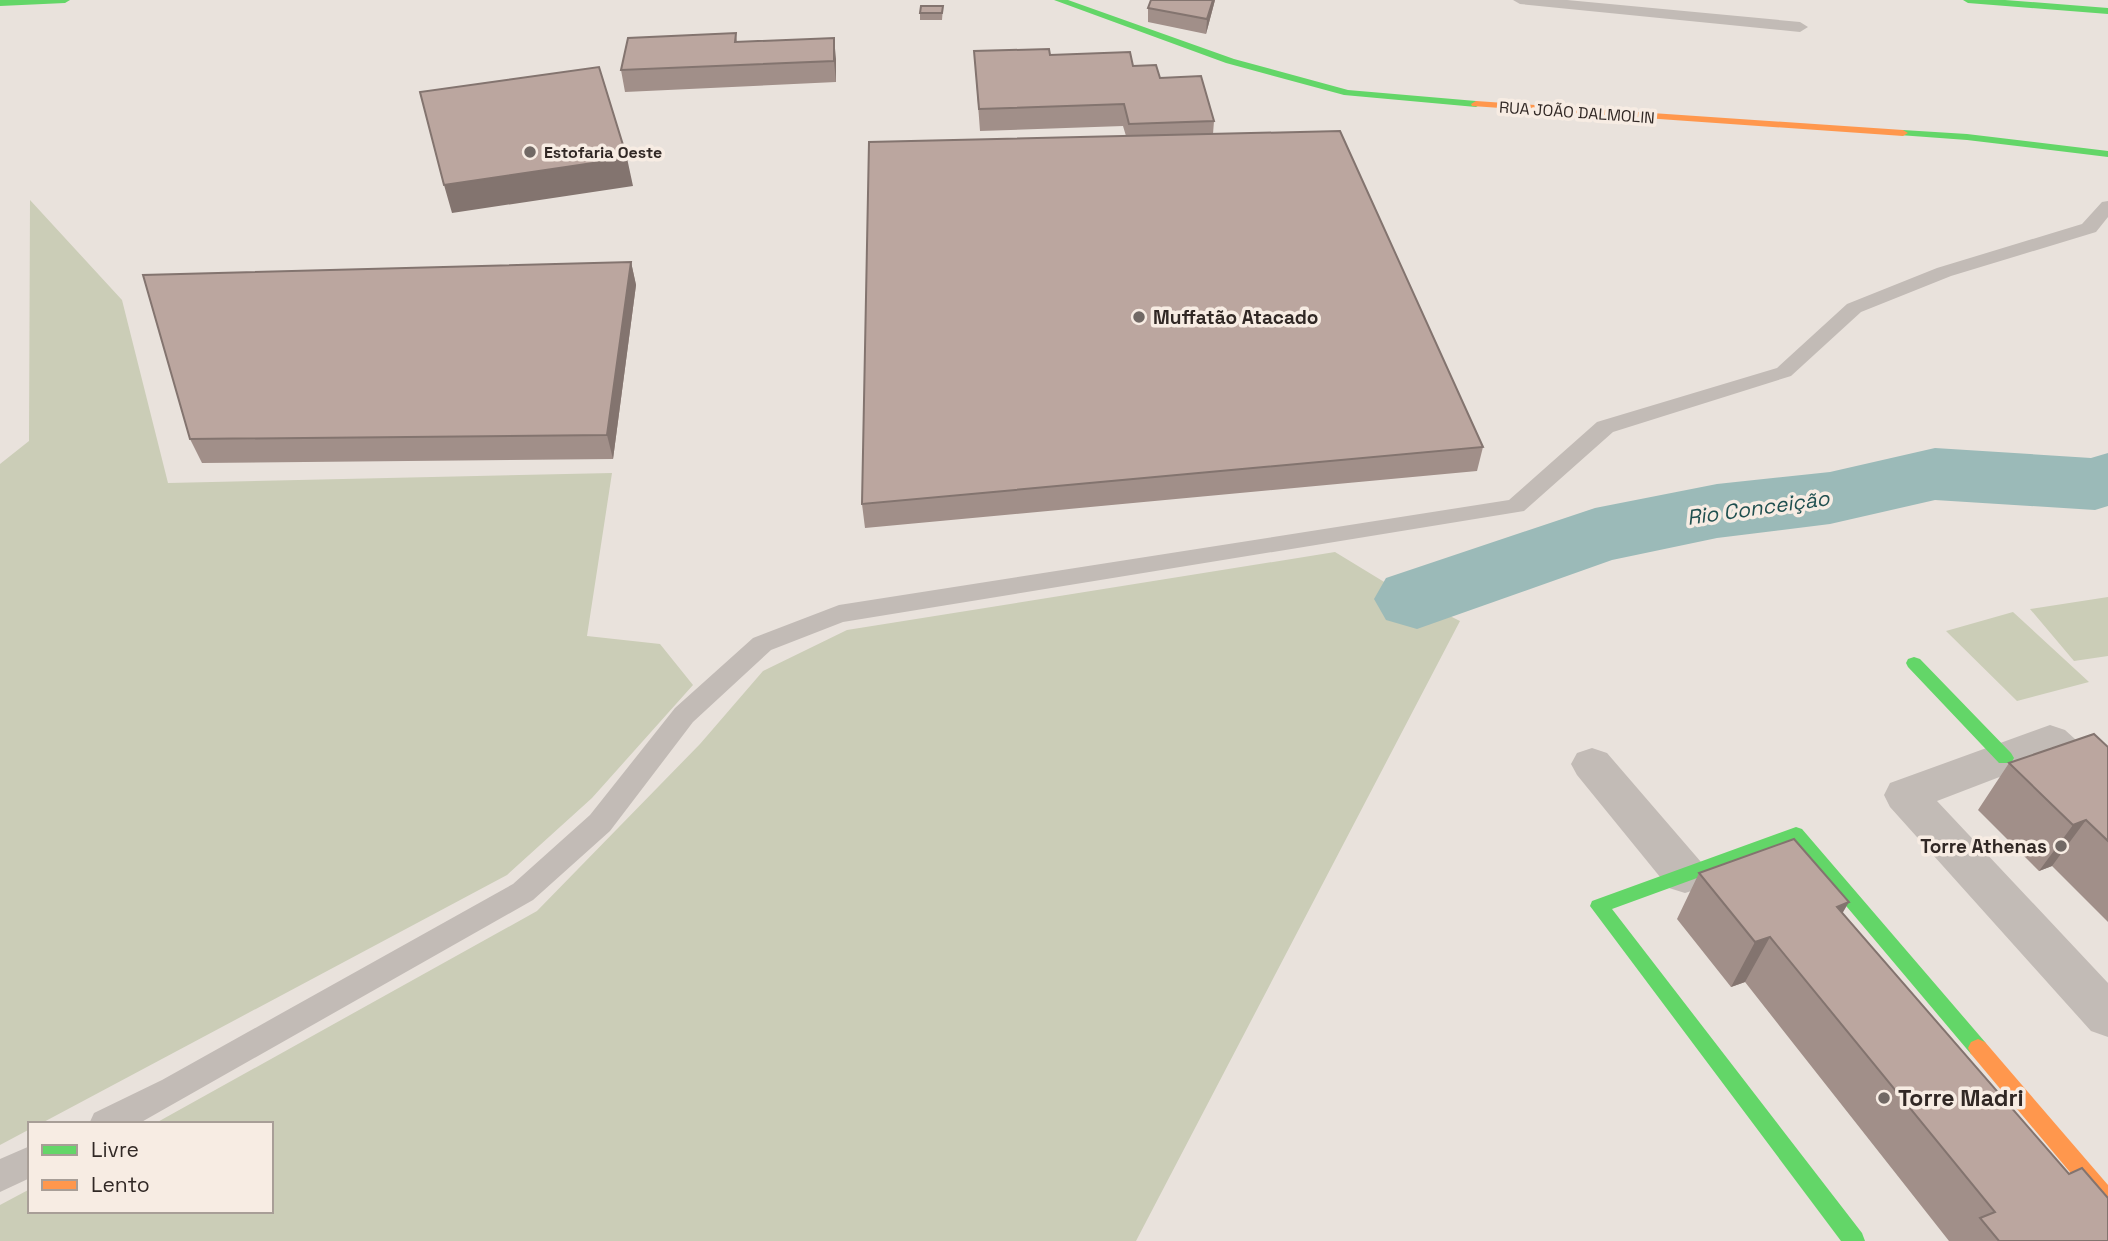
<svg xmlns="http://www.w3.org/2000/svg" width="2108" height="1241" font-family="'Space Grotesk',sans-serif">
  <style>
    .green { fill: #cbcdb7 }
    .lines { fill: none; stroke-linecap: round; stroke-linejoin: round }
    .river { fill: #9bbab8; fill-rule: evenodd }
    .lane { fill: #c2bbb6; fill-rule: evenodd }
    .street { fill: #c2bbb6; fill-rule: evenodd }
    .fast { fill: #63d668; fill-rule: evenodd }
    .slow { fill: #ff974d; fill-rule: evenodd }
    .wall { fill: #a18f89 }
    .shaded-wall { fill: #83746f }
    .building { fill: #bba69f; stroke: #83746f; stroke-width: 2 }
    .poi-dot { fill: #716965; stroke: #f7ece3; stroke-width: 2.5 }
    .labels { text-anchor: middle; stroke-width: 7; stroke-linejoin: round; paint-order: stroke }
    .far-street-label { font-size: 16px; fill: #312825; stroke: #f7ece3 }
    .far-poi-label { font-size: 16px; font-weight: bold; fill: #312825; stroke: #f7ece3; text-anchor: start }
    .poi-label { font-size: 19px; font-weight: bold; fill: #312825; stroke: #f7ece3; text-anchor: start }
    .water-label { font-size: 21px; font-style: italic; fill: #1f4f4f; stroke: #f7ece3 }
    .near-poi-label { font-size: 23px; font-weight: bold; fill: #312825; stroke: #f7ece3; text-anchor: start }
  </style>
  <rect width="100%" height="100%" fill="#e9e2dc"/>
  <!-- green -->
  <path class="green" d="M30,200l92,100 46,183 444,-10 -25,163 73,8 33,41 -101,113 -85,77 -467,249h-10v5l-30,16v-681l29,-23z
    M1335,552l64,39 61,30 -324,620h-1136v-36l30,-16v22h241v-87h-117l383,-213 163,-167 63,-73 84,-41z
    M2108,597v59l-34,5 -44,-52z
    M2013,612l76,70 -72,19 -71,-70z"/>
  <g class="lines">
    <!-- river -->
    <path class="river" d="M1935,448l156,10 17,-5v53l-13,4 -160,-10 -105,24 -113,14 -105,22 -195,69 -31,-9 -12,-21 12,-21 209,-70 122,-24 113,-12z"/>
    <!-- lane -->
    <path class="lane" d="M1513,0h54l233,22 8,5 -8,5 -280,-28z
      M2108,201v16l-12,15 -145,44 -90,36 -70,64 -178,56 -89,79 -681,111 -72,28 -78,72 -83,109 -77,69 -395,224h-49l5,-11 68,-33 351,-196 77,-69 85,-107 78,-70 86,-33 670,-105 88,-78 180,-54 70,-64 90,-36 145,-44 20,-22z
      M30,1146v32l-30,14v-33z"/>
    <!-- street -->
    <path class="street" d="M2050,725l15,5 43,39v43l-15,-5 -49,-47 -107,41 171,182v54l-17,-6 -201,-224 -6,-12 6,-12z
      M1592,748l15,5 94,109 6,13 -6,13 -16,5 -16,-5 -92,-113 -6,-11 6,-11z"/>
    <!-- fast -->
    <path class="fast" d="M0,0h70l-5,3 -65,3z
      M1054,0h14l166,59 114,31 128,11 5,3 -5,3 -132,-12 -118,-32z
      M1963,0h42l103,8v6l-140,-11z
      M1903,130l64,4 141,17v6l-141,-17 -68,-5 -1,-2z
      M1914,657l6,2 91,94 3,5 -3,5h-12l-91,-96 -2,-4 2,-4z
      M1796,827l6,2 183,213 3,6 -3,6 -7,3 -7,-3 -178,-211 -181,66 250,324 3,8h-24l-251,-335 2,-5z"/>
    <!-- slow -->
    <path class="slow" d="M1476,101l427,29 5,3 -5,3 -431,-30 -1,-2z
      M1978,1039l7,3 123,143v26l-8,-3 -129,-154 -3,-6 3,-6z"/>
  </g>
  <!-- wall -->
  <path class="wall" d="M1215,0l-9,34 -58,-12v-14z
    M943,6l-1,14h-22v-7z
    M736,33l1,9 99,17v23l-211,10 -4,-22z
    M974,51l76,4 83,11 27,12 54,43 -1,13 270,313 -6,24 -612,57 -3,-24 264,-368 -3,-10 -143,5z
    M631,262l5,23 -23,174 -411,4 -12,-24z
    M2108,747v175l-56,-56 -13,5 -61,-61 31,-47z
    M1699,873l143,41 266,327h-159l-204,-259 -14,5 -54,-68z"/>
  <!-- shaded-wall -->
  <path class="shaded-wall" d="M1213,0h2l-9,34 1,-15z
    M834,38l2,21v23l-2,-21z
    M627,158l6,28 -181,27 -8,-28z
    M631,262l5,23 -23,174 -6,-24z
    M2086,820l-34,46 -13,5 34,-46z
    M1849,902l-27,46 15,-41z
    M1770,937l-25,45 -14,5 24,-45z"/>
  <!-- building -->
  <path class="building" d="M1151,0h62l-6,19 -59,-11z
    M921,6h22l-1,7h-22z
    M736,33l-1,9 99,-4v23l-213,9 7,-32z
    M1049,49l1,6 80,-3 3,14 23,-1 4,13 41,-2 13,45 -85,3 -5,-20 -145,5 -5,-58z
    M599,67l28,91 -183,27 -24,-93z
    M1340,131l143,316 -621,57 7,-362z
    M631,262l-24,173 -417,4 -47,-164z
    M2094,734l14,13v94l-22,-21 -13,5 -64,-62z
    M1794,839l55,63 -12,5 232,267 13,-6 26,30v43h-109l-19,-23 15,-6 -225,-275 -15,5 -56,-69z"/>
  <!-- markers -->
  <g class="poi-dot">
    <circle cx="530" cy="152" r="7"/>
    <circle cx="1139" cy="317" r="7"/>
    <circle cx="2061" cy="846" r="7"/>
    <circle cx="1884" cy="1098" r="7"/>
  </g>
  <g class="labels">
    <!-- far-street labels -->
    <g class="far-street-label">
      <text transform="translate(1577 112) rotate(4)" y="6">RUA JOÃO DALMOLIN</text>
    </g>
    <!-- far-poi labels -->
    <g class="far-poi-label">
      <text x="544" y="158">Estofaria Oeste</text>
    </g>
    <!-- poi labels -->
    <g class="poi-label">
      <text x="1153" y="324">Muffatão Atacado</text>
      <text x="2047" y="853" text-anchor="end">Torre Athenas</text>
    </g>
    <!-- water labels -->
    <g class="water-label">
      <text transform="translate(1758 508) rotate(-8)" y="7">Rio Conceição</text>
    </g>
    <!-- near-poi labels -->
    <g class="near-poi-label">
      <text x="1898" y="1106">Torre Madri</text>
    </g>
  </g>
  <!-- legend -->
  <rect x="28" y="1122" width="245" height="91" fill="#f7ece3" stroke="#a89e97" stroke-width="2"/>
  <rect x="42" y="1145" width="35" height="10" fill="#63d668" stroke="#a89e97" stroke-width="2"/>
  <text x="91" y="1157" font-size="21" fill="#312825">Livre</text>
  <rect x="42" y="1180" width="35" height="10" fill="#ff974d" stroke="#a89e97" stroke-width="2"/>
  <text x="91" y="1192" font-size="21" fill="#312825">Lento</text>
</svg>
